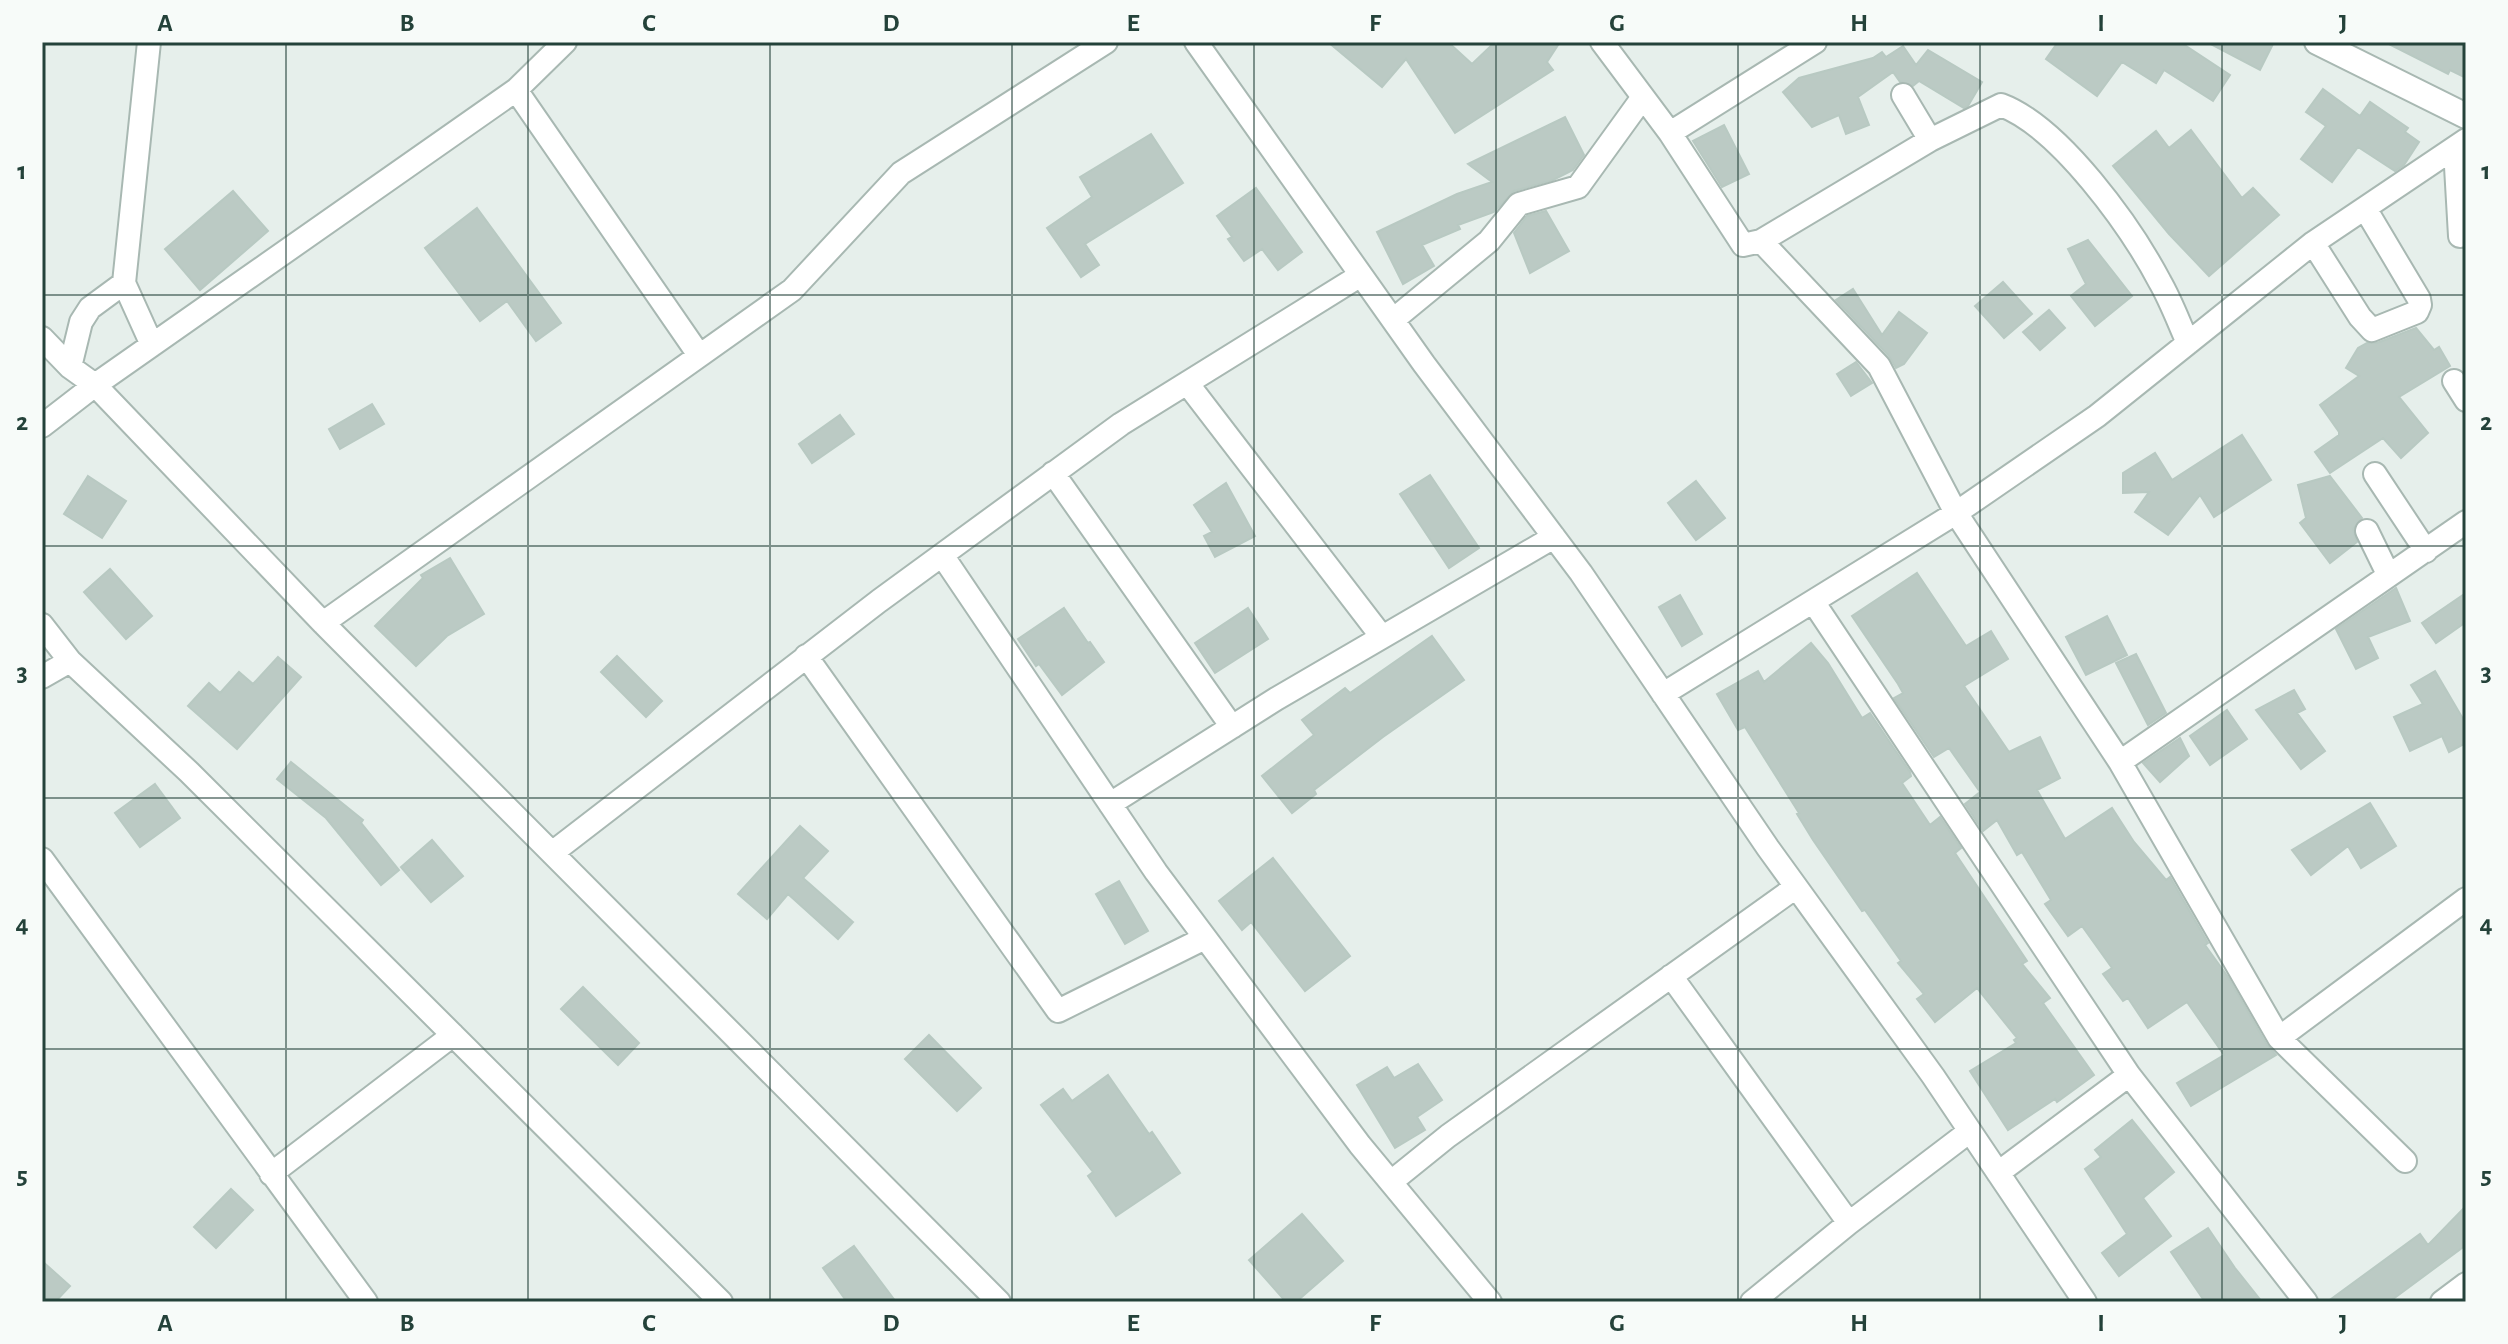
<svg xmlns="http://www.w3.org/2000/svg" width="2508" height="1344" font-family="'Alegreya Sans',sans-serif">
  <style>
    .building { fill: #bbcac4; stroke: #b8c9c2; stroke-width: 2 }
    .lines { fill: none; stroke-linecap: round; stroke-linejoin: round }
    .minor-casing { stroke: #a8b8b2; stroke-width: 26 }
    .tertiary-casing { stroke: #a8b8b2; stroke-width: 28 }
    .minor { stroke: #fff; stroke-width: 22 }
    .tertiary { stroke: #fff; stroke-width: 24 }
    .grid { fill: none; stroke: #24423a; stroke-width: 2; stroke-opacity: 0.55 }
    .neatline { fill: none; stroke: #24423a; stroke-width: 3 }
    .grid-label { font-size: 26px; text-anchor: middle; font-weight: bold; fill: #24423a }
  </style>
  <rect width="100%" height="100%" fill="#e6efeb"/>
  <!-- building -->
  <path class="building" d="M1328,42h120l24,22 23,-22h65l-13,20 6,8 -98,63 -49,-74 -24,28z
    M2058,42h122l50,33 -17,26 -49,-31 -8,13 -34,-21 -25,34 -51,-37z
    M2207,42h67l-14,28z
    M2385,42h81v36l-16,-8 -2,4z
    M1903,46l13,19 12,-15 54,32 -14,24 -4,2 -45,-27 -6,5 -13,-4 -7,-10 -35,25 11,28 -23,9 -7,-19 -27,12 -29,-35 16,-14 74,-20 9,-6 4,5z
    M2323,89l37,27 10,-14 38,26 -3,4 14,10 -15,23 -9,6 -37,-24 -26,35 -31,-23 25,-33 -20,-14z
    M1565,117l19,38 -11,15 -20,10 -39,11 -20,21 -36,13 2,4 -38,16 12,21 -31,18 -26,-52 80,-38 35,-12 -24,-18z
    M1724,125l25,49 -27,13 -29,-46z
    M2191,130l51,68 11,-10 26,27 -70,61 -40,-42 -56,-68 43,-35 13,17z
    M1151,134l32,49 -98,61 14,21 -18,12 -34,-49 45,-31 -12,-20z
    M1256,188l46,64 -24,18 -16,-21 -18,12 -16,-22 4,-2 -15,-21z
    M233,191l35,40 -68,59 -35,-41z
    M477,208l84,115 -25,18 -29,-40 -27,20 -55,-73z
    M1546,211l23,40 -39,22 -16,-40 13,-17z
    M2088,240l44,56 -37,30 -24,-30 15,-12 -18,-35z
    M2003,282l29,32 -28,24 -29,-32z
    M1853,289l29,46 17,-23 28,21 -23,31 -8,4 -7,-12 -53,-56z
    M2049,310l16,18 -25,22 -17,-18z
    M2416,328l18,22 5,-3 11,19 -51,31 29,36 -27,25 -18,-20 -53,35 -15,-21 24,-17v-3l-19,-27 39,-29 -13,-8 12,-20 9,-5h10z
    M1856,362l16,21 -21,13 -14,-22z
    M372,404l12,20 -44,25 -11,-20z
    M840,415l14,19 -42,29 -13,-19z
    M2242,435l29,45 -57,37 -14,-22 -32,40 -33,-23 14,-20 -26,1v-20l32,-20 17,27z
    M1430,475l49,73 -30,20 -49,-74z
    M88,476l38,25 -24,37 -38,-24z
    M2330,476l32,42 -9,11 4,13 -27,21 -30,-40 6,-5 -8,-33z
    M1696,481l29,37 -29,22 -28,-37z
    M1226,483l29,53 -40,21 -11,-21 8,-4 -18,-27z
    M450,558l34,56 -37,22 -31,30 -41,-40 48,-48 -2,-3z
    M110,569l42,47 -26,23 -42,-47z
    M1917,573l49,73 25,-15 17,28 -44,27 45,66 31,-15 20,41 -23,12 28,49 47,-31 22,34 32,38 4,-3 38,66 -3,2 23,32 39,68 9,10 -85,51 -14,-23 47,-28 -37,-53 -39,26 -20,-30 -5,3 -20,-27 9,-6 -30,-42 -14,10 -23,-32 6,-4 -29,-48 -5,3 -20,-35 -14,11 -18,-27 15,-12 -31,-44 -15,9 -40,-59 9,-5 -5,-9 -46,-68z
    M2396,588l14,33 -42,16 10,21 -22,11 -20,-40z
    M2466,593v29l-30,21 -14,-20z
    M1680,595l22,39 -20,12 -23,-39z
    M1064,608l24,35 2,-1 14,20 -42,33 -23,-31 -3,2 -18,-27z
    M1248,608l20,31 -53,34 -20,-30z
    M2107,616l20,39 -41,20 -20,-38z
    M1432,636l32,44 -81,57 -69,53 2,4 -24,19 -30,-37 52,-41 -12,-15 43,-32 5,5z
    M1811,643l17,20 34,55 8,-5 40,59 1,4 -9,7 28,42 10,-8 21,31 -6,5 72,108 -5,3 28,34 -7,5 51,72 -37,27 -2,-3 -47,31 -38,-59 46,-28 -2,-3 3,-2 -40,-50 -42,34 -18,-23 7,-5 -26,-31 3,-2 -36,-51 -3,1 -49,-71 -16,-26 2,-1 -54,-86 -7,3 -21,-36 41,-23 6,11z
    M2136,654l30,59 -18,12 -32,-62z
    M617,656l45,45 -16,16 -45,-45z
    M278,657l23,20 -64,72 -49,-43 21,-23 11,10 19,-21 14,12z
    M2435,671l31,53v19l-17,9 -7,-16 -32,15 -16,-34 29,-13 -12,-19z
    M2294,690l11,19 -8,4 28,38 -24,18 -45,-59z
    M2227,710l20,29 -37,26 -20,-29z
    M2180,738l9,18 -29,26 -17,-19z
    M291,762l72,58 -2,3 38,47 -18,15 -55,-67 -49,-39z
    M155,784l25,34 -40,29 -25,-34z
    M2370,803l26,43 -35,22 -13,-22 -37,29 -19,-25z
    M800,826l28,25 -25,27 50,44 -15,17 -50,-45 -21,25 -29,-25z
    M432,840l31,36 -32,26 -30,-35z
    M1273,858l77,98 -45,35 -54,-69 -9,8 -23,-29z
    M1119,881l29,50 -23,13 -29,-50z
    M583,987l56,56 -21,22 -57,-56z
    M929,1035l52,53 -24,23 -52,-52z
    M1418,1064l24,36 -25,17 8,13 -30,18 -38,-63 30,-18 7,11z
    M1108,1075l41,59 3,-2 28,41 -64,43 -28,-40 5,-4 -52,-67 22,-16 9,12z
    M2132,1120l42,52 -31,26 28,38 -52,40 -17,-23 25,-19 -42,-65 16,-12 -6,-7z
    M231,1189l22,21 -37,38 -22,-21z
    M2466,1206v39l-77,57h-62l93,-68 8,11z
    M1302,1214l41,47 -47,41h-10l-37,-42z
    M2208,1228l27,40 27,34h-57l-34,-50z
    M854,1246l42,56h-49l-24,-34z
    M42,1261l28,25 -15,16h-13z"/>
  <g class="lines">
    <!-- minor casing -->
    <g class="minor-casing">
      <path id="minor" d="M149,42l-25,241 28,62
        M1196,42l228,322 157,209 187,275 165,228 152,226
        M1602,42l68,91 73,112 18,-4 169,-101 71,-35c59,22 130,122 159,177 11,19 19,41 28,61
        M516,90l183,265
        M1903,95l27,45
        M1670,133l145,-91
        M2455,149l5,87
        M1761,241l118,125 77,147 164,249 159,276 126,123
        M2313,243l47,74 12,13 45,-18 3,-7 -1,-6 -53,-89
        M1393,320l96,-79 30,-37 59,-17 65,-90
        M42,338l28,29 25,18 228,238 676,679
        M70,367l11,-45 9,-14 34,-25
        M2454,381l12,19
        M1187,383l195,254
        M42,426l53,-41 421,-295 49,-48
        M1053,473l179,254
        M2375,474l51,77
        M2367,531l21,43
        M942,555l214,317 204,273 130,157
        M1814,603l315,472 177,227
        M323,623l469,-333 109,-117 205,-131
        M42,625l28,36 119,111 532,530
        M806,656l252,355 147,-73
        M42,677l28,-16
        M1663,694l293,-181 141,-97 216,-173 153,-103
        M2120,762l346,-240
        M1110,804l166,-105 278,-162
        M552,853l327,-252 242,-177 240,-149
        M42,859l324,443
        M1671,976l178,247
        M2279,1038l187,-139
        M1998,1173l131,-98
        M271,1174l182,-139
        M1391,1182l57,-46 348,-249
        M1752,1302l97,-79 121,-92
        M2442,1302l24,-18"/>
    </g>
    <!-- tertiary casing -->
    <g class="tertiary-casing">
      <path id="tertiary" d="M2317,42l149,74"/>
    </g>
    <!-- minor -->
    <use href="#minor" class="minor"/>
    <!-- tertiary -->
    <use href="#tertiary" class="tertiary"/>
  </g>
  <!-- grid -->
  <path class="grid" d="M286,42v1260M528,42v1260M770,42v1260M1012,42v1260M1254,42v1260M1496,42v1260M1738,42v1260M1980,42v1260M2222,42v1260M42,295h2424M42,546h2424M42,798h2424M42,1049h2424"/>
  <!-- border -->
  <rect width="2508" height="1344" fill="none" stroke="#f7fbf9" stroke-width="88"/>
  <rect x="44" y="44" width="2420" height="1256" class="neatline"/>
  <g class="grid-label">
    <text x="165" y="31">A</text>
    <text x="407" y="31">B</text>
    <text x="649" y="31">C</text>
    <text x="891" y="31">D</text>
    <text x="1133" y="31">E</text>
    <text x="1375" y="31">F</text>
    <text x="1617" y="31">G</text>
    <text x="1859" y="31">H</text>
    <text x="2101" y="31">I</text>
    <text x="2343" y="31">J</text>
    <text x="22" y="179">1</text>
    <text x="2486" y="179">1</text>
    <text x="22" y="430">2</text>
    <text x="2486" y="430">2</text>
    <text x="22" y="681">3</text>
    <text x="2486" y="681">3</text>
    <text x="22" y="932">4</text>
    <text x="2486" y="932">4</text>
    <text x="22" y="1184">5</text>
    <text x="2486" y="1184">5</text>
    <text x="165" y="1331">A</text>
    <text x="407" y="1331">B</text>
    <text x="649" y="1331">C</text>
    <text x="891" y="1331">D</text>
    <text x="1133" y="1331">E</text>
    <text x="1375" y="1331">F</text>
    <text x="1617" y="1331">G</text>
    <text x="1859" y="1331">H</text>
    <text x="2101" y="1331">I</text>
    <text x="2343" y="1331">J</text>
  </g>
</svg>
